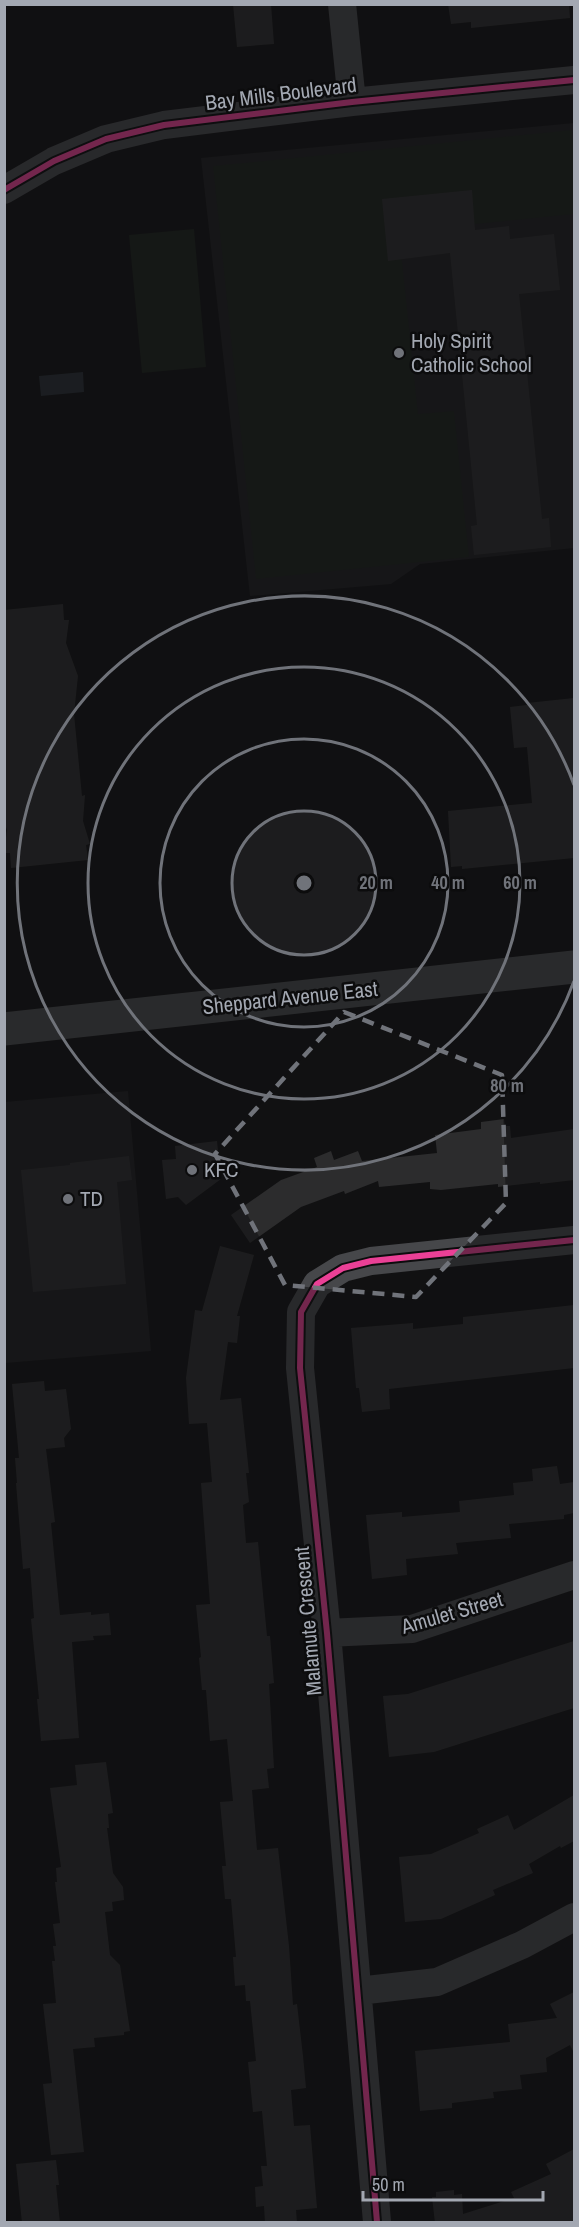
<svg xmlns="http://www.w3.org/2000/svg" width="579" height="2227" font-family="'Archivo Narrow',sans-serif">
  <style>
    .built { fill: #1e1e20 }
    .green { fill: #1c221c }
    .water { fill: #282e34 }
    .building { fill: #2c2c2d }
    .lines { fill: none; stroke-linecap: round; stroke-linejoin: round }
    .minor { stroke: #46474a; stroke-width: 28 }
    .major { stroke: #484a4c; stroke-width: 33 }
    .cycleway-casing { stroke: #0c0c0d; stroke-width: 10 }
    .cycleway { stroke: #ea4096; stroke-width: 6 }
    .marked { fill: none; stroke: #70737a; stroke-width: 4.5; stroke-dasharray: 12 8; stroke-linejoin: round }
    .ring { fill: none; stroke: #70737a; stroke-width: 3 }
    .poi-dot { fill: #70737a; stroke: #0c0c0d; stroke-width: 2 }
    .labels { text-anchor: middle; stroke-width: 5; stroke-linejoin: round; paint-order: stroke }
    .street-label { font-size: 21px; fill: #a3a8b2; stroke: #0c0c0d }
    .poi-label { font-size: 21px; fill: #a3a8b2; stroke: #0c0c0d; text-anchor: start }
    .centre { fill: #70737a; stroke: #0c0c0d; stroke-width: 3 }
    .ring-label { font-size: 18px; text-anchor: middle; font-weight: bold; fill: #70737a; stroke: #0c0c0d; stroke-width: 5; stroke-linejoin: round; paint-order: stroke }
  </style>
  <rect width="100%" height="100%" fill="#111112"/>
  <!-- built -->
  <path class="built" d="M574,123v425l-154,16 -29,20 -141,12 -49,-438z
    M128,1091l23,260 -146,12v-261z"/>
  <!-- green -->
  <path class="green" d="M572,130l2,24v60l-175,18 19,182 36,-3 15,146 -213,22 -43,-413z
    M194,229l12,138 -64,6 -13,-138z"/>
  <!-- water -->
  <path class="water" d="M83,372l1,20 -43,4 -2,-20z"/>
  <!-- building -->
  <path class="building" d="M233,4h38l3,40 -37,3z
    M448,4h121l1,14 -99,10v-6l-20,2z
    M472,190l3,40 34,-4 1,13 44,-5 6,56 -41,4 23,225 7,-1 2,29 -77,8 -3,-29 6,-1 -27,-272 -62,8 -6,-62z
    M63,604l1,16h5l-3,23 12,33 -4,38 8,82 3,-1 -2,26 7,23 -4,1 2,15 -77,8 -1,-15h-6l3,-23 -3,-9v-211z
    M574,698v160l-112,11v-3l-11,1 -3,-56 84,-8 -5,-56 -13,1 -4,-41 17,-2v-2z
    M504,1119l1,7h5l1,12 63,-9v51l-34,4v-2l-42,5v-3l-57,6 -11,-1v-7l-51,5 -1,-6 -33,13 -1,-3 -43,16 -51,36 -19,-28 50,-35 36,-13 -3,-9 17,-7 3,9 24,-9 4,10 75,-8 -2,-18 46,-6v-7z
    M217,1141l4,38 -35,26 -8,-8 -12,2 -4,-39 14,-1 -1,-13z
    M129,1156l3,24 -15,2 9,102 -93,8 -12,-122 49,-5v-2z
    M220,1246l34,9 -17,61h3l-3,27 -9,-1 -8,58 21,-2 8,75h-3l3,29 -6,3 3,38 12,-1 9,94h3l4,47 -5,1 5,84 -7,1 2,19 -17,2 5,60 21,-2 11,98 4,59 4,-1 6,52 3,32 -15,2 3,36 16,-1 7,83 -21,2 1,13h-32l-1,-17 -8,1 -1,-20 8,-1 -2,-20h6l-5,-55 -9,1 -5,-50 8,-1 -6,-60h-4l-1,-16 -10,1 -2,-29h3l-5,-58h-6l-3,-33h4l-6,-64 13,-1 -6,-62 -17,2 -4,-51h-4l-3,-32 2,-1 -5,-52 14,-1 -9,-121 11,-1 -5,-59 -18,1 -3,-46 9,-68 7,1z
    M574,1305v63l-185,21 1,20 -28,3 -3,-24h-3l-5,-60 62,-5v6l50,-5v-7z
    M44,1381l1,10 21,-2 5,40 -7,9 1,9 -19,2 9,73 -4,1 9,92 31,-3v3l18,-2 2,22 -18,1 1,4 -22,2 7,96 -38,3 -4,-42h2l-8,-80 3,-1 -4,-50 -7,1 -7,-86h1l-2,-25h4l-7,-74z
    M557,1466l3,18 14,-2v31l-10,2v4l-55,5 2,14 -55,5 2,11 -52,5 1,16 -35,4 -6,-64 36,-3v5l58,-5 -1,-11 55,-6 -1,-12 20,-2 -1,-12z
    M574,1641v67l-140,44 -45,5 -6,-61 25,-2z
    M106,1762l7,51 -5,1 1,14h-2l6,45 10,14 1,13 -12,2 1,9 -8,1 5,43 10,10 10,66 -6,1v3l-30,3 1,9 -22,2 11,103 -33,3 -8,-71 9,-1 -9,-79 13,-1 -4,-42h3l-2,-15h3l-3,-22 7,-1 -5,-41h2l-1,-14 5,-1 -11,-79 27,-3 -2,-20z
    M574,1795v46l-13,7 -1,-2 -31,18 4,9 -40,17 2,5 -54,24 -36,3 -6,-65 32,-3 48,-21 -2,-4 31,-14 6,15z
    M574,1992v61l-4,-8 -24,13 1,14 -27,3 2,14 -29,3 1,6 -42,5v5l-32,3 -5,-60 95,-9 -2,-18 49,-6 -7,-14z
    M574,2149v74h-139l-3,-26h4v-5l18,-2v5l8,-1 1,20 51,-16 -3,-6 40,-18 -5,-10z
    M56,2160l3,25h-3l4,38h-38l-6,-59z"/>
  <g class="lines">
    <!-- minor -->
    <path class="minor" d="M342,4l10,98
      M4,190l50,-29 52,-22 58,-14 188,-23 222,-22
      M327,1633l85,-4 162,-54
      M358,1991l79,-9 85,-37 52,-28
      M377,2222l-50,-589 -27,-265 1,-56 16,-28 26,-16 28,-7 203,-21"/>
    <!-- major -->
    <path class="major" d="M4,1029l570,-62"/>
    <!-- cycleway casing -->
    <g class="cycleway-casing">
      <path id="cycleway" d="M4,190l50,-29 52,-22 58,-14 188,-23 222,-22
        M377,2222l-50,-589 -27,-265 1,-56 16,-28 26,-16 28,-7 203,-21"/>
    </g>
    <!-- cycleway -->
    <use href="#cycleway" class="cycleway"/>
  </g>
  <!-- marked area -->
  <path d="M0 0H579V2227H0ZM344,1012l158,63 4,128 -90,94 -131,-12 -70,-131z" fill="#111112" fill-opacity=".55" fill-rule="evenodd"/>
  <path class="marked" d="M344,1012l158,63 4,128 -90,94 -131,-12 -70,-131z"/>
  <!-- distance rings -->
  <circle cx="304" cy="883" r="72" fill="#70737a" fill-opacity=".12"/>
  <g class="ring">
    <circle cx="304" cy="883" r="72"/>
    <circle cx="304" cy="883" r="144"/>
    <circle cx="304" cy="883" r="216"/>
    <path d="M574 981A287 287 0 1 1 574 785"/>
  </g>
  <!-- markers -->
  <g class="poi-dot">
    <circle cx="399" cy="353" r="6"/>
    <circle cx="192" cy="1170" r="6"/>
    <circle cx="68" cy="1199" r="6"/>
  </g>
  <g class="labels">
    <!-- street labels -->
    <g class="street-label">
      <text transform="translate(281 94) rotate(-7)" y="7">Bay Mills Boulevard</text>
      <text transform="translate(290 998) rotate(-6)" y="7">Sheppard Avenue East</text>
      <text transform="translate(452 1613) rotate(-16)" y="7">Amulet Street</text>
      <text transform="translate(308 1621) rotate(-95)" y="7">Malamute Crescent</text>
    </g>
    <!-- poi labels -->
    <g class="poi-label">
      <text x="411" y="348">Holy Spirit<tspan x="411" dy="24">Catholic School</tspan></text>
      <text x="204" y="1177">KFC</text>
      <text x="80" y="1206">TD</text>
    </g>
  </g>
  <circle cx="304" cy="883" r="9" class="centre"/>
  <g class="ring-label">
    <text x="376" y="889">20 m</text>
    <text x="448" y="889">40 m</text>
    <text x="520" y="889">60 m</text>
    <text x="507" y="1092">80 m</text>
  </g>
  <!-- border -->
  <rect width="579" height="2227" fill="none" stroke="#a3a8b2" stroke-width="12"/>
  <!-- scale -->
  <path d="M363 2191v9h180v-9" fill="none" stroke="#a3a8b2" stroke-width="3"/>
  <text x="372" y="2191" font-size="18" fill="#a3a8b2" stroke="#0c0c0d" stroke-width="4.5" paint-order="stroke">50 m</text>
</svg>
